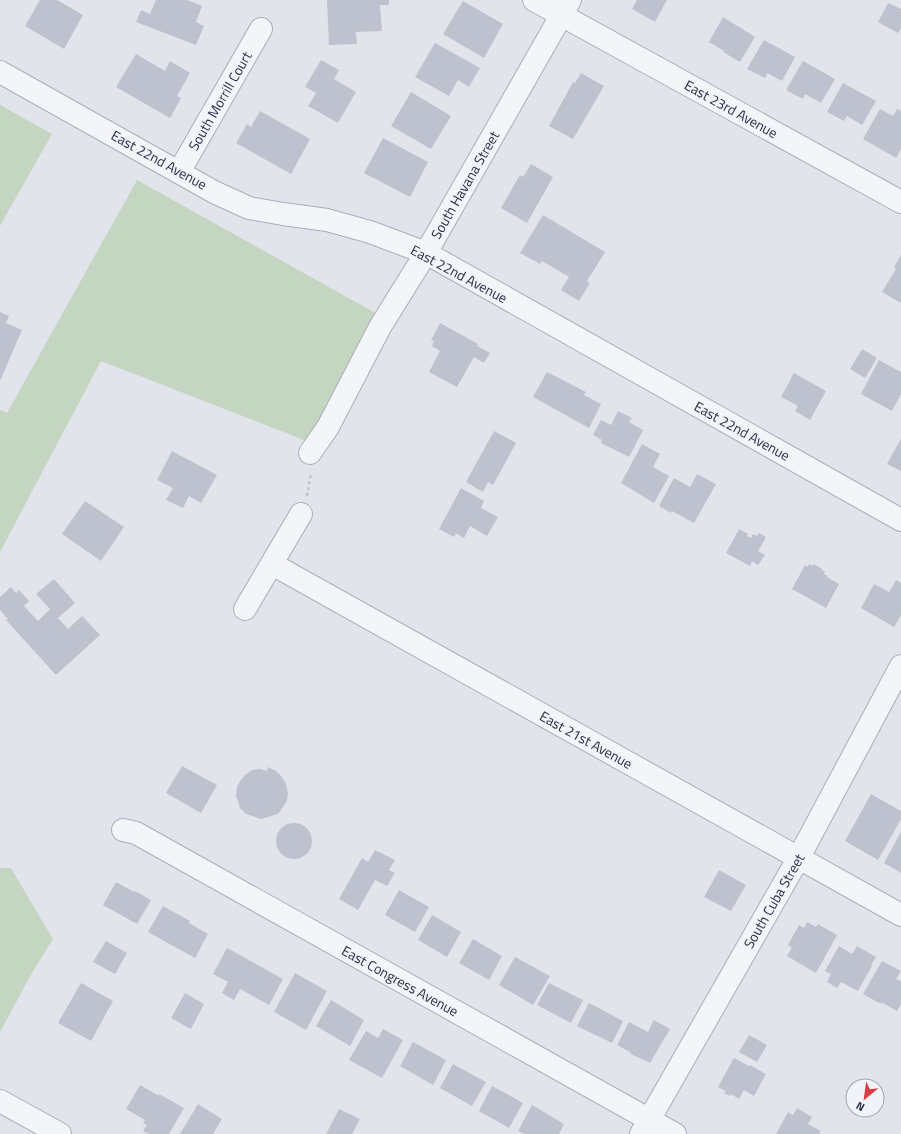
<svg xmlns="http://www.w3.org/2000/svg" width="901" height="1134" font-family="'Titillium Web',sans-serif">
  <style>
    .green { fill: #c4d6c1 }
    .building { fill: #bdc2ce }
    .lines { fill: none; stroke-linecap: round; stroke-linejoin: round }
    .minor-casing { stroke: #a9aeb9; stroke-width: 24 }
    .path { stroke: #bfc2ca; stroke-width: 2.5; stroke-dasharray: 3 3; stroke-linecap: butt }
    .minor { stroke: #f4f5f9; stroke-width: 22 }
    .labels { text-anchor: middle; stroke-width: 3; stroke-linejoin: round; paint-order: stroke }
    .street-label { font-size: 14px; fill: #272f44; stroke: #f1f3f8 }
  </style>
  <rect width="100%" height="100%" fill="#e1e4eb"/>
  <!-- green -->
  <path class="green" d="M0,105l52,29 -52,92z
    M137,180l242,135 -70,127 -208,-81 -101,191v-142l7,3z
    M0,868h11l42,71 -20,32 -33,61z"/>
  <!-- building -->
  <path class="building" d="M40,0h17l26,15 -19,34 -39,-23z
    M156,0h31l15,6 -6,16 8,4 -8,19 -60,-23 5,-12 9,4z
    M327,0h62v5h-9l2,26 -26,1 1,12 -28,1z
    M637,0h30l-12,22 -23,-13z
    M463,1l40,23 -19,34 -41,-24z
    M888,3l13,6v19l-3,5 -20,-11z
    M723,17l32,20 -15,25 -17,-10 1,-1 -15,-9z
    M764,40l31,17 -13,24 -15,-8 -2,5 -18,-9z
    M435,43l45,25 -11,19 -11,-7 -9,16 -34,-19z
    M136,54l29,17 5,-10 20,12 -13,23 4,2 -11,20 -54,-31z
    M321,60l18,10 -5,9 22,13 -18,31 -30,-17 8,-13 -11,-6z
    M803,61l32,18 -14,24 -16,-9 -2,5 -17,-9z
    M581,73l23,13 -31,53 -24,-13 24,-44 2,1z
    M843,83l33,18 -14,24 -15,-9 -3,5 -17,-9z
    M411,92l40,24 -20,33 -40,-23z
    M880,109l13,7 4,-7 4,2v38l-5,9 -33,-19z
    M260,111l50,28 -19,35 -55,-31 11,-19 4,3z
    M383,138l45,24 -18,35 -46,-24z
    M531,164l22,13 -26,46 -26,-15 19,-33 3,2z
    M543,215l62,37 -18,29 3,2 -11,18 -18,-11 8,-13 -27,-16 -2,3 -20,-11z
    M901,255v48l-19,-11 14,-23 -2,-2z
    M0,312l9,4 -3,7 16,7 -22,51z
    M440,323l38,21 -1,2 13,7 -6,10 -10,-6 -17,30 -28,-15 11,-21 -8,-5 2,-5 -3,-1z
    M862,349l15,9 -12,20 -15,-9z
    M879,360l22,12v22l-9,17 -31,-17z
    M547,372l39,20 -2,3 17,9 -12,24 -56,-31z
    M794,373l32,18 -16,29 -15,-9 3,-5 -17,-9z
    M618,411l14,7 -3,4 14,8 -14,27 -28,-14 1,-3 -9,-5 8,-15 10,5z
    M494,431l22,12 -23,42 -5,-3 -5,10 -17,-10z
    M901,439v32l-14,-7z
    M642,444l18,10 -7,13 16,9 -15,27 -33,-20z
    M172,451l45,24 -16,28 -12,-7 -6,12 -17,-8 7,-12 -16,-8z
    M697,474l19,10 -22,39 -22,-12 -1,2 -12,-7 15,-28 16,9z
    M461,488l23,13 -3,7 17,9 -11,19 -17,-10 -6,12 -8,-5 -2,4 -15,-8z
    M85,501l39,26 -23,34 -39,-27z
    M739,529l9,5 -1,2 4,2 2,-4 4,2 2,-3 7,4 -8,14 7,4 -7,10 -6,-4 -2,5 -24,-13z
    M809,564l4,2 1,-2 8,5v1l3,2 -1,2 4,2 -1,1 12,7 -13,24 -34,-19 13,-24 3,2z
    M54,579l21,24 -17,15 10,11 14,-13 18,19 -44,40 -50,-55 2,-1 -8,-9v-13l11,-10 5,6 3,-3 10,11 -5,5 14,15 12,-12 -14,-15z
    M896,580l5,3v32l-7,12 -33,-19 13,-24 15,8z
    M182,766l35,19 -16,28 -35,-20z
    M268,767l8,4 6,6 4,7 2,9 -1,8 -9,13 -17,5 -15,-5 -6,-6 -4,-13 1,-8 3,-6 5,-6 7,-5 8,-1 7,2z
    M871,794l30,17v8l-23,41 -33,-19z
    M276 841a18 18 0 1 1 36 0a18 18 0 1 1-36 0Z
    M901,832v41l-17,-10z
    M375,850l20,10 -6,10 6,3 -8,13 -12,-6 -17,30 -19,-11 23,-41 6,4z
    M719,870l27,15 -15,26 -27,-14z
    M116,882l18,10 1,-1 16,9 -14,24 -34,-19z
    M399,890l30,17 -14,25 -30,-17z
    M163,906l27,15 -1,2 19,11 -13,24 -47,-26z
    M432,915l29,17 -14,25 -29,-17z
    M807,922l9,5 2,-3 19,11 -21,38 -29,-17 5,-8 -4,-3 11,-20 5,3z
    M473,939l29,17 -13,24 -30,-17z
    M106,941l21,12 -12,21 -22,-12z
    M839,946l13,8 5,-8 19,11 -5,8 1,1 -14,25 -17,-9 -4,6 -10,-6 4,-8 -6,-3z
    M227,948l56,31 -14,26 -29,-16 -6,11 -12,-7 6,-11 -15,-8z
    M515,957l35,19 -17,29 -34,-20z
    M882,961l19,10 -5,8 5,2v23l-4,7 -16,-9v2l-18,-10z
    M295,973l32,18 -21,39 -32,-18z
    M81,983l32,18 -22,40 -33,-18z
    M549,983l34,17 -12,23 -34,-18z
    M185,993l19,11 -13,25 -20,-11z
    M331,1000l33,20 -14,26 -34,-20z
    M589,1003l34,18 -11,22 -35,-17z
    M654,1020l16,9 -20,34 -19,-9 -1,-2 -13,-7 12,-23 19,10z
    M383,1029l20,11 -21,38 -33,-18 17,-29 12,7z
    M749,1035l18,10 -10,17 -18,-10z
    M413,1042l33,18 -13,25 -33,-19z
    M734,1058l15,8 1,-1 16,9 -12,22 -10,-6 -5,9 -8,-5 -1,2 -6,-3 2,-2 -8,-4z
    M453,1064l33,18 -14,24 -32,-18z
    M140,1085l19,11v-2l25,14 -15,26h-20l-6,-3 4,-6 -4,-2 2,-3 -19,-11z
    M492,1086l31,17 -14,25 -30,-17z
    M198,1104l24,15 -9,15h-33z
    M532,1105l32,19 -5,10h-35l-6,-3z
    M797,1108l15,9 -4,7 13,7 -2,3h-43l12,-22 5,3z
    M339,1109l21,10 -8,15h-26z"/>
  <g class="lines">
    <!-- minor casing -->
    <g class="minor-casing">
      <path id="minor" d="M534,0l367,202
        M0,72l214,120 35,16 34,6 44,6 43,12 56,21 475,267
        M179,172l82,-143
        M310,453l18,-26 52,-100 46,-74 144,-253
        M272,564l629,351
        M245,609l56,-95
        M123,830l13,3 539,301
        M0,1101l60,33
        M641,1134l157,-275 103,-193"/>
    </g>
    <!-- path -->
    <path class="path" d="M307,496l4,-23"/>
    <!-- minor -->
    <use href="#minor" class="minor"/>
  </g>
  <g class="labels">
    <!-- street labels -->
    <g class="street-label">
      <text transform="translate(220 101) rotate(-60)" y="5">South Morrill Court</text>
      <text transform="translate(731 109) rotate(29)" y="5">East 23rd Avenue</text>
      <text transform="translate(159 160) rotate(29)" y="5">East 22nd Avenue</text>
      <text transform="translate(465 185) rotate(-60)" y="5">South Havana Street</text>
      <text transform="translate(459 274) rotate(28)" y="5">East 22nd Avenue</text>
      <text transform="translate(742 431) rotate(29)" y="5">East 22nd Avenue</text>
      <text transform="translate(586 740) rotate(29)" y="5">East 21st Avenue</text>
      <text transform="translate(774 901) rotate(-60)" y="5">South Cuba Street</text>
      <text transform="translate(400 981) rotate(29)" y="5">East Congress Avenue</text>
    </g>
  </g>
  <!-- north arrow -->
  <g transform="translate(865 1098) rotate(209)"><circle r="19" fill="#f1f3f8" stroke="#a0a5b0"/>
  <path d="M0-3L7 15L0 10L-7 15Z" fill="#dc3a41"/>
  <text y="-6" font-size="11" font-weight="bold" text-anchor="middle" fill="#272f44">N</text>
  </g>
</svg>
